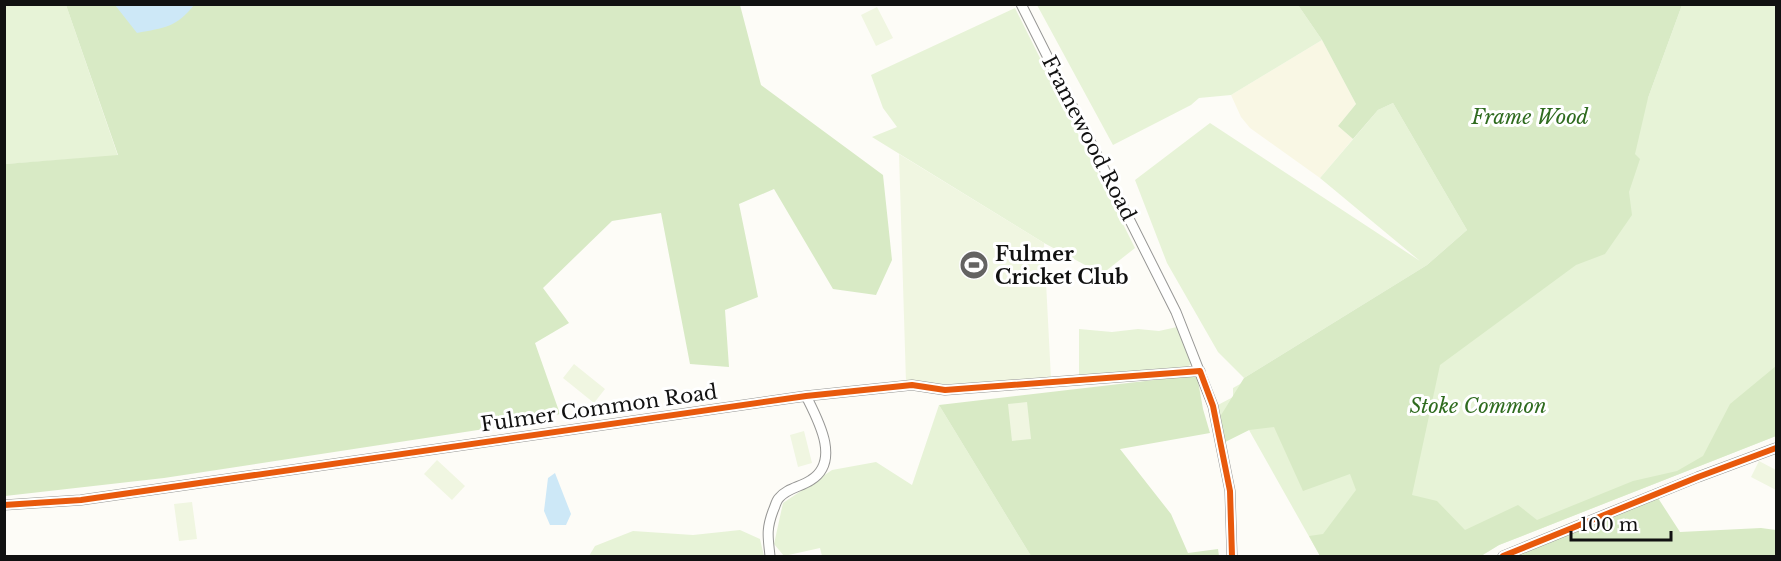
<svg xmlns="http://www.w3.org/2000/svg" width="1781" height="561" font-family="'Libre Baskerville',serif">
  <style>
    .farmland { fill: #f9f7e4 }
    .green { fill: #e7f3d7 }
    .forest { fill: #d8eac5 }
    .pitch { fill: #f0f6e1 }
    .water { fill: #cde8f7 }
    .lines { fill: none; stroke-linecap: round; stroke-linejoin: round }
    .minor-casing { stroke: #979795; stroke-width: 11 }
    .minor { stroke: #fffffe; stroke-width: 9 }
    .cycleway-casing { stroke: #fff; stroke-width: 10 }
    .cycleway { stroke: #e8590c; stroke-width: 6 }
    .labels { text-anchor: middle; stroke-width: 6; stroke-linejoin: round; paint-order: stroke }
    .park-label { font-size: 20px; font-style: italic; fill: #2f6b1f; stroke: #fff }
    .street-label { font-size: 20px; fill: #111; stroke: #fff }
    .poi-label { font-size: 20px; font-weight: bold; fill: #111; stroke: #fff; text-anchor: start }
  </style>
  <rect width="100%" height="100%" fill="#fdfcf7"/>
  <!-- farmland -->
  <path class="farmland" d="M1322,40l34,64 -18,22 15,13 -33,39 -70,-50 -9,-11 -10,-22z"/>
  <!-- green -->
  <path class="green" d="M5,5h61l52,151 -113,8z
    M1037,5h261l24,35 -91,55 -32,3 -8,7 -78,40z
    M1682,5h94v431l-277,109 -18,11h-161l-71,-126 -24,12 -9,-36 17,-9v-9l208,-117 207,-173z
    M1015,8l120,240 -33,26 -58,-31 -172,-106 25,-10 -14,-19 -12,-33z
    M1393,103l74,127 -40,35 -183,113 -26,-26 -51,-89 -32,-83 75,-57 210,138 -100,-83 58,-68z
    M1177,327l14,37 -6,5 -106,8v-48l33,3 26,-3 21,2z
    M939,405l92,151h-209l-2,-8 -36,8 -10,-12 9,-41 49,-33 44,-8 36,23z
    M740,530l20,9 4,17h-175l6,-10 38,-15 60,4z"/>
  <!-- forest -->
  <path class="forest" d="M66,5h674l21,80 122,90 9,85 -16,35 -43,-6 -59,-100 -35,15 19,93 -33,13 4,57 -39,-3 -29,-151 -49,8 -69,67 26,35 -34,20 25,71 -69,14 -327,50 -159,18v-332l113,-9z
    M1298,5h384l-34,93 -13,56 5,5 -11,33 3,23 -27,39 -29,11 -136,100 -28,130 25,6 28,29 53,-25 19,15 96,-39 44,-10 26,-15 27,-52 46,-38v70l-277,109 -18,11h-161l-11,-20 14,-2 33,-44 -6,-16 -47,17 -29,-64 -25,3 -24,12 -7,-22 26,-42 183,-113 40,-35 -74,-127 -15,7 -25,29 -15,-13 18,-22 -34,-64z
    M1197,375l6,34 7,24 -90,16 51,65 17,39 30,-4 1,7h-188l-92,-151z
    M1658,498l22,34 81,-4 15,2v26h-261z"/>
  <!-- pitch -->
  <path class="pitch" d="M877,7l16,31 -17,8 -15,-31z
    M899,154l145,89 7,136 -94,6 -51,-3z
    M574,364l31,25 -11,14 -31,-25z
    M1027,402l4,37 -19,2 -4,-37z
    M804,431l8,32 -14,4 -8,-32z
    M437,460l28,26 -13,14 -28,-26z
    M1759,461l17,9v20l-25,-13z
    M192,502l5,37 -18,2 -5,-37z"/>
  <!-- water -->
  <path class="water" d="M115,5h79c-17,22 -30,23 -57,28z
    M555,473l16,41 -5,11h-16l-6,-14 4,-33z"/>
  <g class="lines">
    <!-- minor casing -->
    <g class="minor-casing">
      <path id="minor" d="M1021,4l155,308 37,94 17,85 2,65
        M4,505l77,-5 725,-104 106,-11 33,5 255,-19
        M770,556c-2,-19 -4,-26 3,-45 2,-4 3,-10 6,-13 8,-10 22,-11 32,-18 30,-19 7,-60 -5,-84
        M1503,556l195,-79 78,-29"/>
    </g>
    <!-- minor -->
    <use href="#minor" class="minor"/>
    <!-- cycleway casing -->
    <g class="cycleway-casing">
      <path id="cycleway" d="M4,505l77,-5 725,-104 106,-11 33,5 255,-19 13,35 17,85 2,65
        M1503,556l195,-79 78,-29"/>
    </g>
    <!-- cycleway -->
    <use href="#cycleway" class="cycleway"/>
  </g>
  <!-- icons -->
  <defs>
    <g id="stadium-disc" transform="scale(1.5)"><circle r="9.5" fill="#646362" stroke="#fff"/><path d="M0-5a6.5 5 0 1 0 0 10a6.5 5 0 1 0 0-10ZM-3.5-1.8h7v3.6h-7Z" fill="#fff"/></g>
  </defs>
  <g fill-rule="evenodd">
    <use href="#stadium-disc" x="974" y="265"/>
  </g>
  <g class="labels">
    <!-- park labels -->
    <g class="park-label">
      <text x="1530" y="124">Frame Wood</text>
      <text x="1478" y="413">Stoke Common</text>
    </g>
    <!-- street labels -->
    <g class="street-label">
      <text transform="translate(1089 138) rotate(63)" y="7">Framewood Road</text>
      <text transform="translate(599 408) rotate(-8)" y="7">Fulmer Common Road</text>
    </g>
    <!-- poi labels -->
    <g class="poi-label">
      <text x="995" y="261">Fulmer<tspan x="995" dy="23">Cricket Club</tspan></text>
    </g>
  </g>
  <!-- border -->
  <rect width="1781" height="561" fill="none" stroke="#111111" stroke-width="12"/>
  <!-- scale -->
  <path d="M1571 531v9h100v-9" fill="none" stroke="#111111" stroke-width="3"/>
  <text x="1580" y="531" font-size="18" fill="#111111" stroke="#ffffff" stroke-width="4.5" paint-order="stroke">100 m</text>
</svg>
